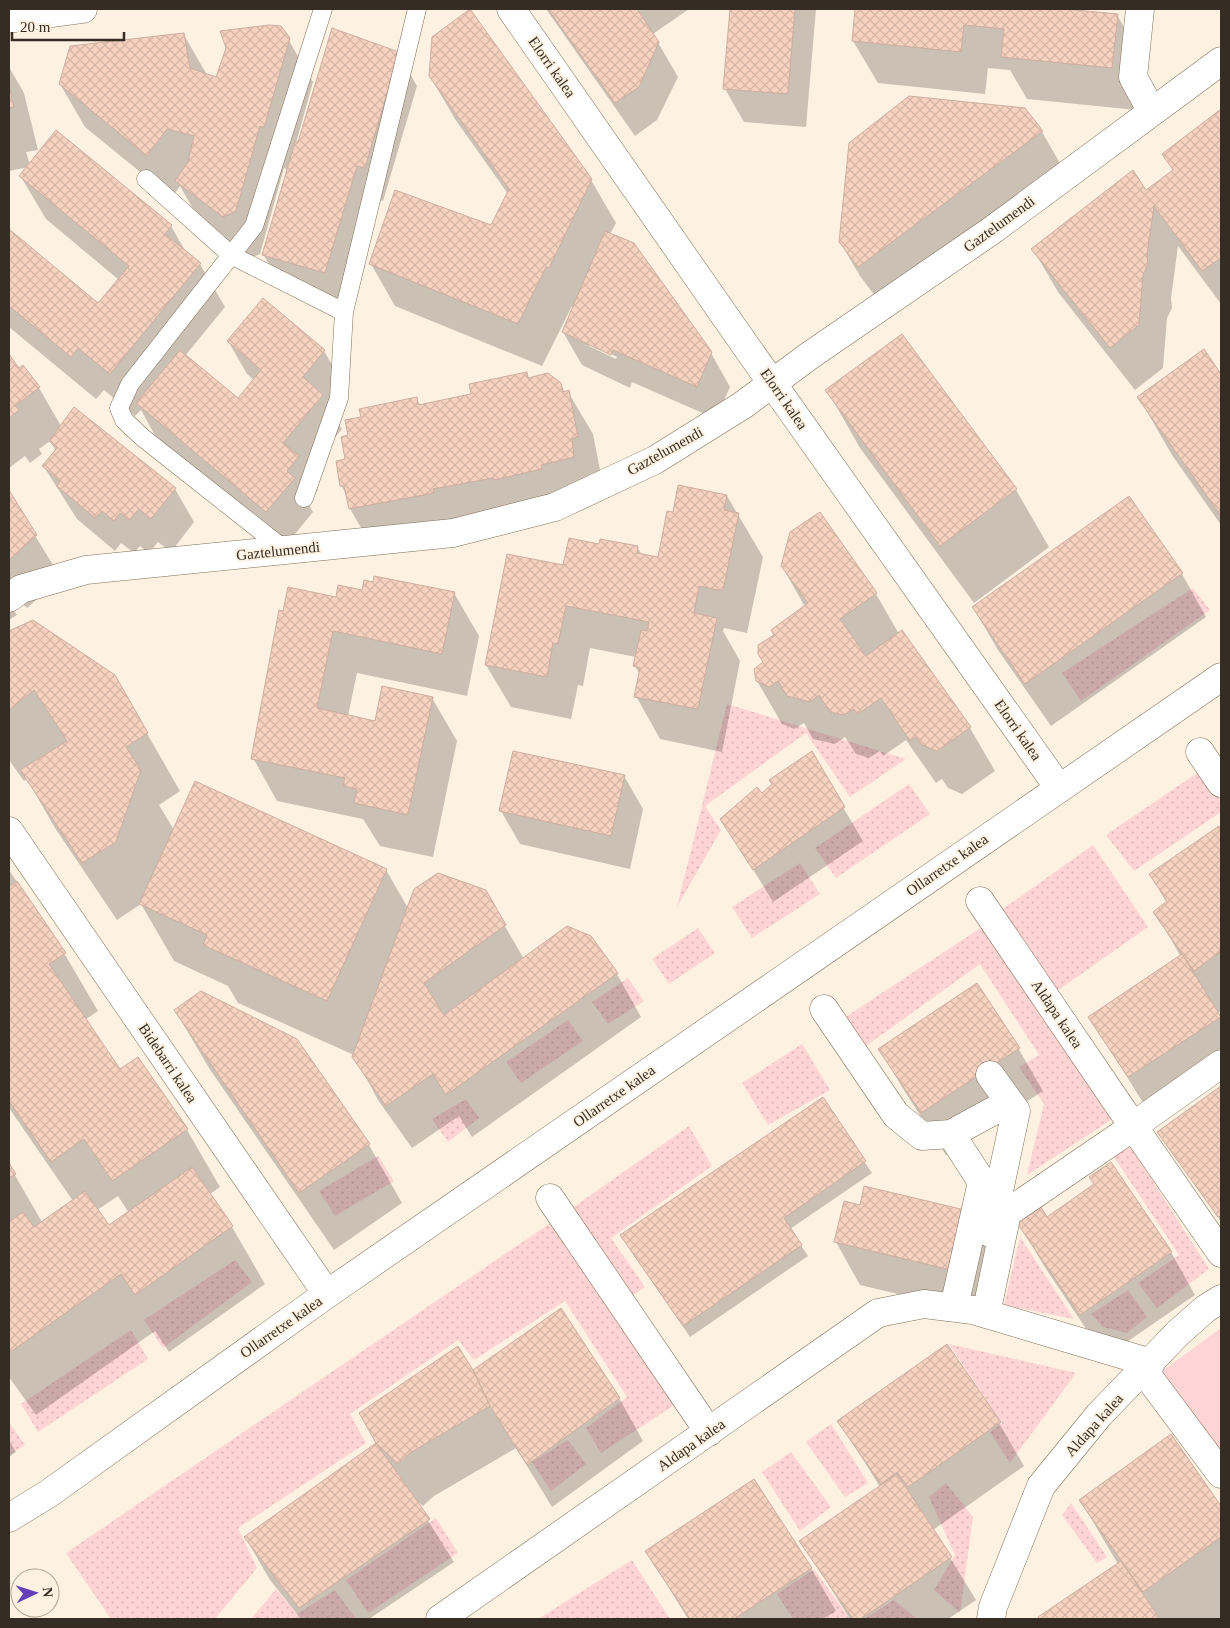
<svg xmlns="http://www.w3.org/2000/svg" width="1230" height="1628" font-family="'Times New Roman',serif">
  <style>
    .park { fill: #ffd4d4 }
    .garden { fill: url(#garden-dots) }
    .shadow { fill: #0003; fill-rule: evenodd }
    .building { fill: url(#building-cross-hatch); stroke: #cdaea0 }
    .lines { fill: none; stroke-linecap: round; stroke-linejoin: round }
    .lane-casing { stroke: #806e57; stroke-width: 19 }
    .street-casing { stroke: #806e57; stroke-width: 29 }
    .secondary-casing { stroke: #806e57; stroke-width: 29 }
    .lane { stroke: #fff; stroke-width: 18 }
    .street { stroke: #fff; stroke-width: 28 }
    .secondary { stroke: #fff; stroke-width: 28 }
    .labels { text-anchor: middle; stroke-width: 4; stroke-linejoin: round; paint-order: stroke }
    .street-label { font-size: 15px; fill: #352d23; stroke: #fdf1e1 }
  </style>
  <defs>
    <pattern id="garden-dots" width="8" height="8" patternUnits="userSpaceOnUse" patternTransform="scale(1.25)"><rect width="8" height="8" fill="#ffd4d4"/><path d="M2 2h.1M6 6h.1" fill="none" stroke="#dbb6b6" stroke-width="1.8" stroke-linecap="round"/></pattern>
    <pattern id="building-cross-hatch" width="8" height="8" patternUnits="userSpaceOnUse" patternTransform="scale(1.25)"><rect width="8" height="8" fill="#f7d2c1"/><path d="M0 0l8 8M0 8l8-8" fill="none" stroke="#d4b5a6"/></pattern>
  </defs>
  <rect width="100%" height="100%" fill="#fdf1e1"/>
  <!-- park -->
  <path class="park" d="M1221,1328v162l-78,-105z"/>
  <!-- garden -->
  <path class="garden" d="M1193,588l17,22 -129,91 -19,-28z
    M727,704l179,55 -56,38 -44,-64 -101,73 16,24 -44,77z
    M1200,771l21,30v11l-87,59 -28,-36z
    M909,784l21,30 -94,64 -21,-30z
    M1093,845l55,82 -91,64 -57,-80z
    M800,863l20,31 -68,44 -20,-31z
    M982,927l129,193 -84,55 17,-71 -25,-37 20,-12 -59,-91 -114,82 -22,-28z
    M698,928l17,25 -46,31 -17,-25z
    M628,978l16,23 -36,23 -16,-22z
    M568,1020l15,21 -62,42 -15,-21z
    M802,1044l28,46 -62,35 -26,-42z
    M466,1099l13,19 -31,24 -16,-23z
    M689,1126l23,40 -101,72 34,49 -20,13 -57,-89z
    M1131,1147l78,122 -52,39 -19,-25 41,-28 -65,-98z
    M378,1156l16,25 -59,35 -16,-25z
    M552,1222l124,182 -75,49 -15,-25 41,-31 -62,-96 -91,59 -16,-20 -108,74 16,29 -128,85 19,40 -42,51h-104l-45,-66z
    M1020,1237l54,82 -70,-14z
    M235,1260l17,22 -89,66 -19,-28z
    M1128,1290l19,27 -20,16 -24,-6 -12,-13z
    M131,1330l17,29 -110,73 -17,-28z
    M949,1344l127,29 -66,90 -20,-31 12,-9z
    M9,1422l16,23 -16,10z
    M831,1424l37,59 -23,14 -39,-55z
    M568,1440l18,24 -35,27 -19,-29z
    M791,1452l40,55 -31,24 -38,-59z
    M946,1483l27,34 -13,96 -26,-23 21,-35 -26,-58z
    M1071,1503l36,54 -10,6 -35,-48z
    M436,1518l22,35 -90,60 -22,-33z
    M632,1560l38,59h-132z
    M814,1569l36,50h-57l-16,-25z
    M276,1589l21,25 38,-24 21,29h-105z
    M894,1600l23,19h-53z"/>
  <!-- shadow -->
  <path class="shadow" d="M546,9h143l-36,25 25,43 -21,43 -22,16z
    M731,9h85l-10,118 -62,-5 -19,-33z
    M857,9h195l65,6 25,43 -6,52 -109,-11 -17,-29 -22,-2 -3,26 -107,-11 -25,-42z
    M184,35l23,40 9,3 72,-39 25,43 -17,61 3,1 99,-91 19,33 -34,115 -7,-2 -32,107 -61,-18 -20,-34 25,-84 -4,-2 -24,86 -12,5 -47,-36 -21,-37 -8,12 -87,-71 -25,-43z
    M9,67l15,26 14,57 -12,2 4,13 141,61 16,28 13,10 25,43 -40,49 53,44 16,-20 -7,-6 -19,-33 96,10 19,33 -16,20 15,25 -35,42 11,19 -11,12 6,10 -27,33 -130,-108 -15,-27 -6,6 -31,-26 -8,9 -87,-72v-97l90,74 20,-24 -73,-61 -25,-42 8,-10 -20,4z
    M430,76l161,104 25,43 -6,11 101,119 19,34 -14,32 -84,-37 -2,6 -48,-23 -19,-33 11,-25 -2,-1 -30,60 -147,-60 -24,-42 120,-37 17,-33 -53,-75zM589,344l28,13 -1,2 -27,-13z
    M1025,109l17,23 19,33 -183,135 -18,-24 -20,-34z
    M1221,111v193l-43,-58 -7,52 1,10 -5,10 -4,50 -28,22 -77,-98 -25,-43 113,-57 28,-20 -10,-18z
    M1204,351l17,25v149l-49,-70 -33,-57z
    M9,357l10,13 20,18 22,38 114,63 19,33 -23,30 -13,-10 -9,11 -9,-7 -6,7 -13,-10 -6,8 -38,-32 -33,-52 12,-16 -6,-10 -11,8 3,5 -12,9 -5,-7 -16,12z
    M526,373l3,5 31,6 5,8h3l25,42 9,46 -227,71 -25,-42 -3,-13 -6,-11 9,-49 12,-18 54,-20 5,8 51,-11z
    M827,390l189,100 33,57 -75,56 -114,-155z
    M9,493l52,85 -34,30 -4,-4 -9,7 3,4 -8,5z
    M727,496l36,61 -16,76 -23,-5 -1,3 17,30 -18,91 -62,-13 -24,-43 4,-21 -5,-9 1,-9 -46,-9 -7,38 -5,-1 -7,34 -60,-12 -25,-42 78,-99 36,-21 37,2 5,8 17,3 15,-45z
    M1129,498l53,76 24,43 -155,109 -53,-76 -25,-43z
    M819,514l57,80 23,40 3,-2 68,96 25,43 -33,23 -14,-6 -6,-9 -6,4 -30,-43 -23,16 -3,-5 -11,7 -13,-4 -11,-17 -10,7 -22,-5 -9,-16 -10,6 -12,-5 -25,-43 18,-45 30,-29 -23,-41z
    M363,592l91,1 25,43 -12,60 -110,-23 -9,43 28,6 56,-24 25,43 -24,116 -53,-11 -17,-27 -86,-18 -24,-43 31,-146z
    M33,621l81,55 66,115 -21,14 15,25 212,40 22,38 77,-16 39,67 67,-22 26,37 24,43 -169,120 -13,-21 -47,32 -34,-48 -24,-45 -116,-52 -10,-17 -54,-25 -33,-57 -24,16 -62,-92 -28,-49 -3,2 -15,-21v-128z
    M811,753l52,88 -90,61 -51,-83 40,-24z
    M624,776l19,33 -13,60 -110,-25 -19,-33z
    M1218,827l3,5v179l-3,2 3,5v57l-68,44 -63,-102 91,-60 -26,-45 12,-9 -17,-29z
    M9,870l55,83 34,58 -13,9 35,51 67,59 33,57 -10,7 22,33 33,57 -96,68 -14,-21 -119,84 -27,-38v-212l33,57 31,-21 -64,-93zM118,1196l11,17 -20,14 -12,-17z
    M175,1010l121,30 73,105 33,58 -68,47 -125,-182z
    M1018,1048l25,43 -97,64 -41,-63 -25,-43z
    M1221,1087v135l-62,-90z
    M822,1099l50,74 -82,56 18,27 -118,81 -62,-91z
    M861,1206l107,6 25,42 -14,59 -119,-28 -24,-43z
    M1047,1218l124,34 24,43 -90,62 -61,-91 -25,-42z
    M473,1372l146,26 24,43 -91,66 -36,-59 -82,48 -11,10 -8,-6 39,62 -85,57h-68l-31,-39 -25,-43 133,-94z
    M839,1421l160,2 25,43 -91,64 43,70 -28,19h-98l-49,-78 79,-54z
    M1171,1436l50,72v110l-180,1 -1,-1 78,-54 -38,-64z
    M9,1440l7,12 -7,5z
    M647,1552l164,16 25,43 -13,8h-135z"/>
  <!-- building -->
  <path class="building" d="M470,9l122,170 -43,89 -3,-1 -28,57 -149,-60 26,-74 96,35 18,-36 -80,-113 3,-39z
    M548,9h89l22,33 -20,45 -24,16z
    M730,9h65l-7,85 -65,-5z
    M855,9h210l53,5 -6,54 -111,-11 3,-28 -40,-4 -3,27 -109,-11z
    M269,25l12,1 9,12 -26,90 -4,-2 -24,85 -13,6 -48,-36 13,-19 6,-26 -27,-7 -20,27 -88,-72 11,-38 114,-13 6,35 26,9 10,-29 -6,-17z
    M332,28l67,24 -34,116 -8,-2 -32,107 -63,-18 33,-113h3z
    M9,86l5,21 -5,1z
    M909,96l116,12 18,23 -185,136 -19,-25 10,-99z
    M1221,109v149l-19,13 -48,-65 -7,49 1,9 -5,11 -4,50 -29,23 -79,-99 102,-79 13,20 27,-20 -11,-16z
    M56,130l116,95 -7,9 36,29 -91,111 -32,-26 -7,9 -62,-51v-77l89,74 31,-37 -110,-90z
    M605,231l29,12 78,109 -15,35 -84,-37 -2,5 -49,-23z
    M263,298l62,52 -22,27 20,18 -40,48 16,13 -12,15 8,7 -29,34 -130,-109 44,-53 58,48 23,-28 -34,-29z
    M902,334l115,155 -77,57 -115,-156z
    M1204,349l17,25v142l-84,-119z
    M9,354l10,14 4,-3 17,22 -25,19 4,4 -10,8z
    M527,372l1,6 20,-5 13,10 2,9 6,-2 9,47 -6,2 2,18 -33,8 1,4 -48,11 -1,-2 -60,11 1,4 -85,16 -5,-23h-4l-4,-25 9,-2 -4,-22 7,-2 -3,-15 16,-3 -2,-8 58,-12 1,8 53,-11 -2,-10z
    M74,407l102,81 -25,31 -12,-10 -10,11 -9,-7 -6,8 -12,-10 -7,7 -38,-32 3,-5 -18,-15 15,-18 -8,-7z
    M678,485l49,10 -3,15 15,3 -16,78 -24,-5 -5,27 23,5 -19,91 -64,-12 6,-29 -7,-2 8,-36 6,1 2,-9 -83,-16 -8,38 -5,-1 -6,34 -62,-12 22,-111 56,11 6,-27 30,6 1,-5 38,7 -1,7 21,4 9,-46 6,1z
    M9,490l28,45 -28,25z
    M1129,496l54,77 -158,111 -53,-77z
    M820,512l57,81 -37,26 26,37 36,-26 69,97 -34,24 -15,-6 -6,-8 -6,4 -29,-43 -23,16 -4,-5 -10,6 -14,-3 -11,-17 -9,7 -23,-6 -9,-15 -9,6 -13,-6 -2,-12 9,-7 -5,-8v-9l16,-10 -3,-5 37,-27 -27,-37 9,-34z
    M374,576l81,16 -13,62 -109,-23 -16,77 58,13 7,-35 51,11 -25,118 -54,-12 3,-14 -14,-3 2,-8 -94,-19 28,-149 4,1 5,-24 48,10 2,-12 24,5 2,-10 9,2z
    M33,620l82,55 33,58 -22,14 15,23 -25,72 -34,21 -62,-93 47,-29 -33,-51 -25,20v-79z
    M513,751l112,24 -14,61 -112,-25z
    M812,751l33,56 -92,63 -33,-51 37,-32 5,6 10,-9 -3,-4z
    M195,781l192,88 -60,132 -124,-56 4,-10 -68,-31z
    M1219,826l2,3v122l-27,20 -41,-59 14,-11 -18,-27z
    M438,873l48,17 20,35 -82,58 20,32 123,-89 24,10 27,37 -172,122 -13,-21 -47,32 -34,-49 62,-168z
    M17,881l49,72 -17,11 71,105 18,-12 50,72 -76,52 -28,-42 -33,23 -42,-61v-214z
    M1182,954l39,63 -93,60 -40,-60z
    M977,983l43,65 -99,65 -43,-64z
    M201,991l96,48 73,105 -71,49 -125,-183z
    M1221,1086v130l-3,1 -61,-85z
    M823,1097l43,64 -82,57 18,27 -119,81 -63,-91z
    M1111,1162l61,90 -92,63 -63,-92 24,-16 6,10 47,-33 -5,-7z
    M9,1163l7,11 -7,4z
    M192,1167l41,59 -98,69 -14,-21 -112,79v-131l14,-10 11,15 51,-36 24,34z
    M864,1186l105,25 -14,60 -121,-29 10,-41 16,4z
    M561,1308l59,90 -93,67 -37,-59 -17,-36z
    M947,1344l54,78 -93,65 -11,-15 -16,12 -44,-63z
    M458,1346l15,24 17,36 -80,47 -12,11 -22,-21 -17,-30z
    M1171,1434l50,72v31l-78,55 -64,-92z
    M376,1443l54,76 -131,89 -55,-71z
    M897,1474l55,83 -91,62h-8l-54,-78z
    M754,1479l58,89 -78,51h-44l-45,-68z
    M1121,1561l39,58h-121l-1,-2z"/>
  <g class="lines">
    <!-- lane casing -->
    <g class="lane-casing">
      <path id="lane" d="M146,179l85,76 113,57
        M304,498l35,-100 5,-86 73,-303
        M285,550l-143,-113 -18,-17 -5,-12 11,-24 124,-158 69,-217"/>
    </g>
    <!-- street casing -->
    <g class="street-casing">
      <path id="street" d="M511,9l239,343 309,436
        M1140,9l-7,68 19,35
        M9,19l74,-10
        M9,598l12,-9 65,-19 367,-37 102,-26 100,-47 88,-55 66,-49 182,-125 230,-170
        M1200,752l21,31
        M9,831l318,463
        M980,901l153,225 88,-62
        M824,1009l72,106 26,21 29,-2 44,-24
        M1133,1126l88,127
        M951,1134l31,48 -28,125
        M550,1198l159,234
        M990,1233l26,-122 -26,-36
        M986,1314l21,-101 126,-86
        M1144,1371l77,103
        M440,1619l438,-306 46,-9 49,6 178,53
        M991,1619l2,-12 48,-121 58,-71 79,-82 27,-24 16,-10"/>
    </g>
    <!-- secondary casing -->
    <g class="secondary-casing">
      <path id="secondary" d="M9,1518l39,-24 279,-200 894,-617"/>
    </g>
    <!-- lane -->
    <use href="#lane" class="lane"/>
    <!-- street -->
    <use href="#street" class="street"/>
    <!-- secondary -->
    <use href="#secondary" class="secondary"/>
  </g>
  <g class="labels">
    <!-- street labels -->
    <g class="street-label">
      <text transform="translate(552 67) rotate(55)" y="5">Elorri kalea</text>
      <text transform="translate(999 224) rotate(-36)" y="5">Gaztelumendi</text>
      <text transform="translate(784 399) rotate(55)" y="5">Elorri kalea</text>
      <text transform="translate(665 451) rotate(-29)" y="5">Gaztelumendi</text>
      <text transform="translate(278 551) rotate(-6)" y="5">Gaztelumendi</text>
      <text transform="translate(1018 730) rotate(55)" y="5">Elorri kalea</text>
      <text transform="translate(947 865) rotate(-35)" y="5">Ollarretxe kalea</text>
      <text transform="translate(1057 1014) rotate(56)" y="5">Aldapa kalea</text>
      <text transform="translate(168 1063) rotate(56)" y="5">Bidebarri kalea</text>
      <text transform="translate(614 1096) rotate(-35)" y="5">Ollarretxe kalea</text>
      <text transform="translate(281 1327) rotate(-35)" y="5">Ollarretxe kalea</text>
      <text transform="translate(1094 1425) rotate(-48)" y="5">Aldapa kalea</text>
      <text transform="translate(691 1445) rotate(-35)" y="5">Aldapa kalea</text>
    </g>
  </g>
  <!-- border -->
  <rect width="1230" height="1628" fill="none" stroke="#352d23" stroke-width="20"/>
  <!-- north arrow -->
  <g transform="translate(35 1593) rotate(86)"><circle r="24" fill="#fdf1e1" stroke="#ada395"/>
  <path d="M0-4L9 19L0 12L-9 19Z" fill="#643fb7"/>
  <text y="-8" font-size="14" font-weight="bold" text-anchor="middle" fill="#352d23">N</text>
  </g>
  <!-- scale -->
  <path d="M12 32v8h112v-8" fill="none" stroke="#352d23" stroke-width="2.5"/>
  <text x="20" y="32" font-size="15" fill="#352d23" stroke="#fdf1e1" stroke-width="4" paint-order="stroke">20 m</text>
</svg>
